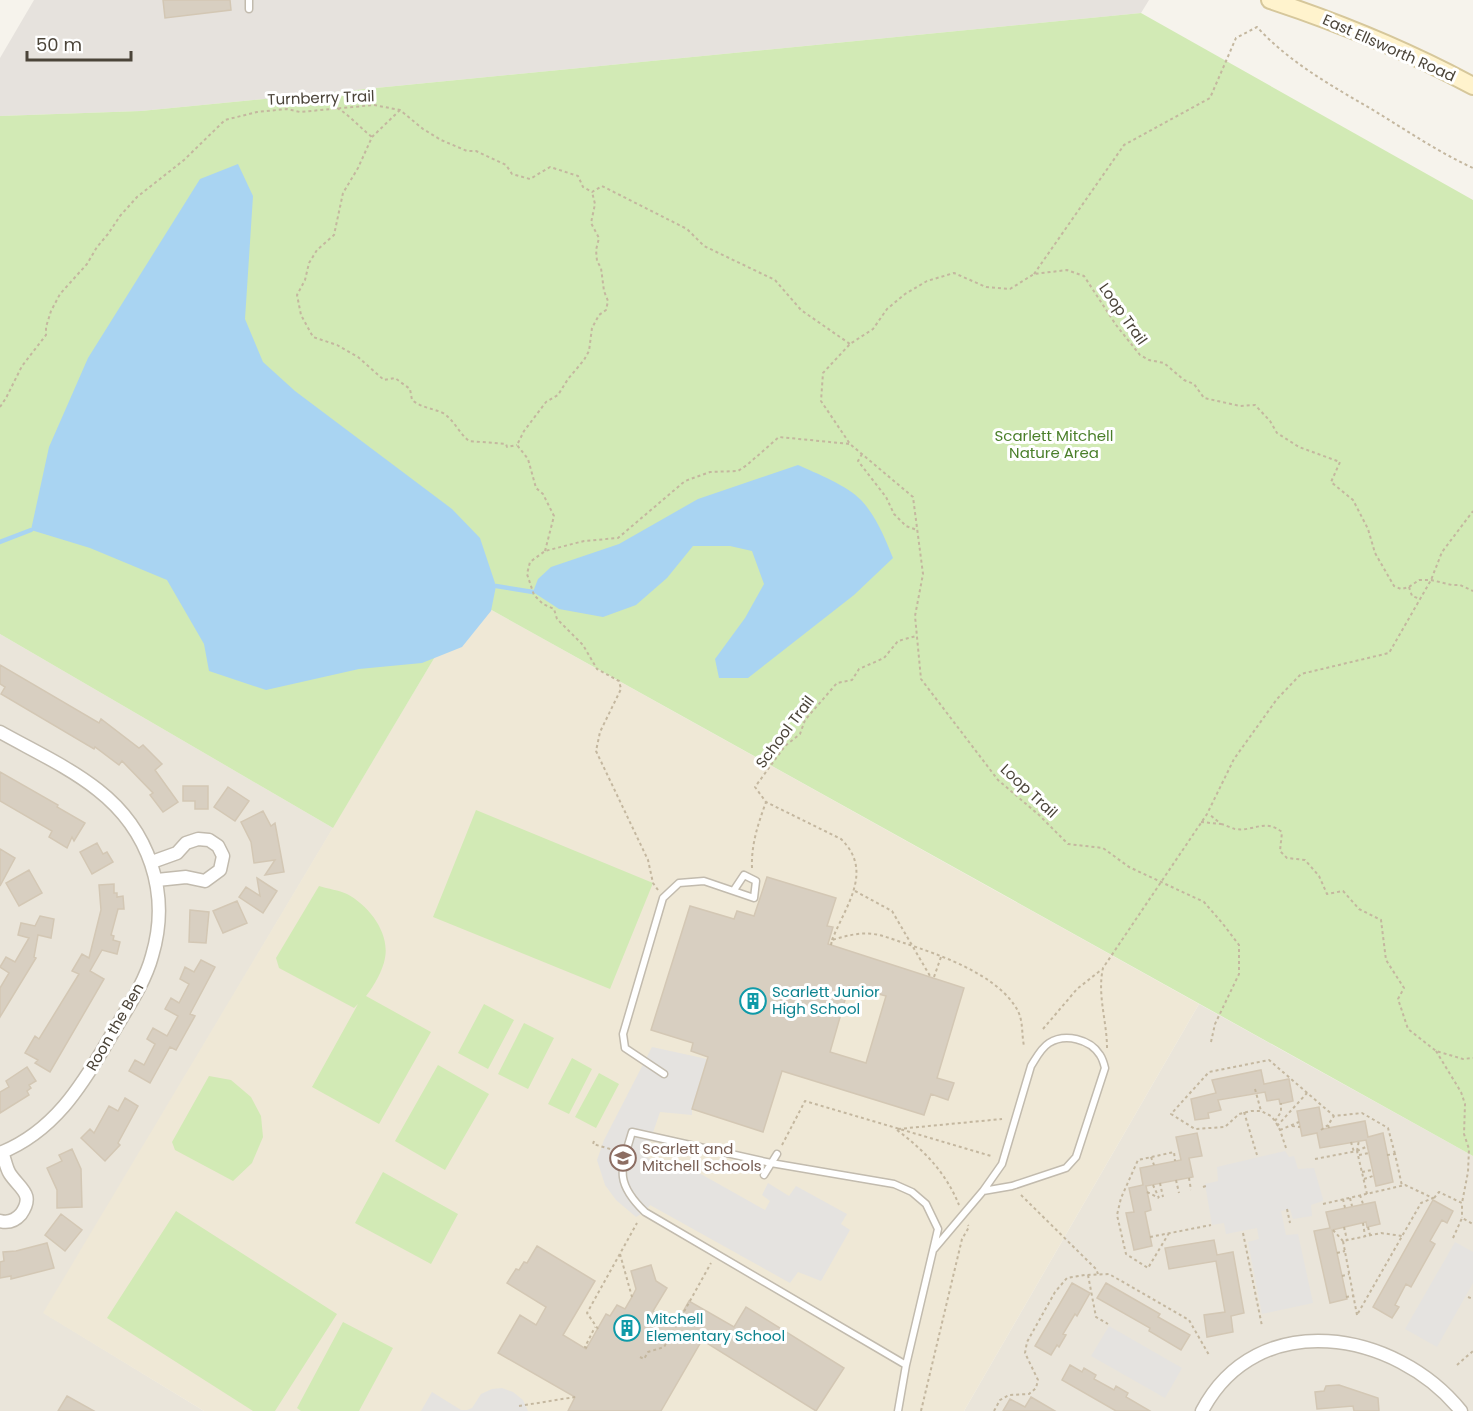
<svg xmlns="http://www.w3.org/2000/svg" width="1473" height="1411" font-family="Poppins,sans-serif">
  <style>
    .residential { fill: #eae5da }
    .industrial { fill: #e6e2dd }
    .education { fill: #efe8d6 }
    .green { fill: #d2eab5 }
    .parking { fill: #e5e3e0 }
    .water { fill: #a9d4f2 }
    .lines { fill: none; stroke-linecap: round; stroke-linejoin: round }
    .stream { stroke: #a9d4f2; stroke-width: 4.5 }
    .building { fill: #d8cfc1; stroke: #d3c7b4; stroke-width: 1.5; fill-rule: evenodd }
    .lane-casing { stroke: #c2bbae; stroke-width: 9 }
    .street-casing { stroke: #c2bbae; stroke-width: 15 }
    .secondary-casing { stroke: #d6c79b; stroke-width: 20 }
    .path { stroke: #c4b79f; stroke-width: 2; stroke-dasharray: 3 3; stroke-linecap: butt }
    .lane { stroke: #fff; stroke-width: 6 }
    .street { stroke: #fff; stroke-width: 12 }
    .secondary { stroke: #fff3cd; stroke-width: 16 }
    .labels { text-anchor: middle; stroke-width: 6; stroke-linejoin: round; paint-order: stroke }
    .street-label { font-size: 15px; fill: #4b4439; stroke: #fff }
    .park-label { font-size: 15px; fill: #4a7f2a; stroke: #fff }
    .culture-label { font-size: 15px; fill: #0d838f; stroke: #fff; text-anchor: start }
    .education-label { font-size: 15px; fill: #785e54; stroke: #fff; text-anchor: start }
  </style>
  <rect width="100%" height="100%" fill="#f6f3ec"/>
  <!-- residential -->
  <path class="residential" d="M0,634l333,194 -289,485 160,98h-204z
    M1199,1004l274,152v255h-509z"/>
  <!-- industrial -->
  <path class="industrial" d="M34,0h1115l-8,13 -1000,98 -141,5v-58z"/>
  <!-- education -->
  <path class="education" d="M470,598l729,406 -235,407h-760l-161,-98z"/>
  <!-- green -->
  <path class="green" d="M1141,13l332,187v956l-1003,-558 -137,230 -333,-194v-518l141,-5z
    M476,810l177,73 -43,106 -177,-72z
    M319,886c9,3 20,4 28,8 21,11 43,38 38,64 -2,12 -11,28 -19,38l65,36 -52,92 -67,-37 46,-83 -4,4 -75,-40 -3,-10z
    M484,1004l30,16 -26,49 -30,-16z
    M524,1023l30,15 -26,51 -30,-15z
    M572,1058l20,11 -23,45 -21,-10z
    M438,1065l51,29 -44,76 -50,-29z
    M599,1073l20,11 -23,44 -21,-11z
    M209,1076l22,4 20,17 10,19 2,21 -11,26 -19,18 -58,-31 -3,-8z
    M383,1172l75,42 -27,50 -76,-41z
    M176,1211l161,103 -62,97h-22l-146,-93z
    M343,1322l50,26 -34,63h-58l-4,-3z"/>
  <!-- parking -->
  <path class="parking" d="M652,1047l55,12 -15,50v6l-32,-3 -15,44 25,14 6,-10 89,50 5,-9 -8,-6 6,-12 21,13 7,-10 51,28 -6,10 9,6 -29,51 -23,-9 -8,11 -140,-78 -5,7 -9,5 -20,-17 -11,-15 -8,-25 7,-20z
    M1285,1151l4,6 5,-1 4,13 16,-1 9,31v2l-12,4 1,11 -19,3 -3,-10 -9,2 5,24 12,-1 15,69 -51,11 -14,-72 11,-3 -2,-11 -31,6 -2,-11 -12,2 -7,-41 13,-3 -1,-14z
    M1455,1242l18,10v31l-36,64 -32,-18z
    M1109,1326l73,42 -17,30 -74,-42z
    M502,1388l11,4 10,8 5,11h-107l11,-19 29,18h6l5,-2 9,-14 11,-5z"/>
  <!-- water -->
  <path class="water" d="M238,164l15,32 -8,123 18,43 32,29 157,118 28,29 16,48 -5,25 -29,36 -40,16 -63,6 -93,21 -57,-19 -5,-27 -37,-64 -77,-32 -59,-18 18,-83 39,-89 112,-179z
    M798,465c18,8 50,21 63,35 15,16 24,38 32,58l-39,37 -106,83h-29l-4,-19 30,-41 19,-34 -12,-33 -22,-5h-37l-26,32 -31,27 -33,12 -44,-8 -26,-17 5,-13 13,-12 68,-23 79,-45z"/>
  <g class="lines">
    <!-- stream -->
    <path class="stream" d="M0,542l31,-12
      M496,586l37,6"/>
  </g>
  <!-- building -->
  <path class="building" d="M163,0h67l1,10 -66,8z
    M0,665l99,58 2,-4 38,29 4,-3 19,19 -7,6 23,32 -15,10 -13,-17 3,-2 -31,-32 -3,4 -24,-18 -1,2 -93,-55 4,-7 -5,-3z
    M0,772l58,33 -1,2 28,16 -11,18 -2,-4 -5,11 -18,-11 3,-6 -52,-30z
    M183,786h25v23h-13v-8h-12z
    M228,787l21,14 -14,20 -21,-14z
    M263,811l8,15 4,-3 9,49 -19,3 10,-15 -21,3 -3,-21 -10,-20z
    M97,843l6,11 4,-2 6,10 -21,12 -12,-22z
    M0,849l15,9 -15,28z
    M29,870l13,23 -23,13 -13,-23z
    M767,877l69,21 -9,28 6,1 -5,17 136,44 -27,90 17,5 -6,17 -17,-6 -7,21 -142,-44 -19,61 -71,-23 16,-52 -17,-6 2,-8 -42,-13 39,-124 44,13 3,-8 17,5zM849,986l37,10 -20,67 -36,-11z
    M257,878l20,13 -14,22 -24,-16 7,-10 14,9z
    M114,884v9h3v4l6,-1 1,13h-6l-7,26 3,1 -1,4 7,2 -3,12 -15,-4 -12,21 14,8 -54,93 -15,-9 3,-3 -13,-7 10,-17 4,3 40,-65 -7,-3 10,-17 7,4 12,-48 -2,-25z
    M237,901l10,22 -24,10 -10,-22z
    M190,910l19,2 -3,31 -17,-1z
    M40,916l14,3 -3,19 -13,-3 -4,22 2,1 -36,59v-29l9,-15 -9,-6 6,-10 9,5 14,-24 -11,-3 3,-12 14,3z
    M201,960l14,7 -25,47 5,2 -19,34 -6,-3 -20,36 -21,-12 6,-11 9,5 11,-21 -8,-5 6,-11 14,8 11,-20 -13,-7 6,-11 8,5 10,-19 -9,-5 5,-12 9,5z
    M27,1067l9,14 -7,4 2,3 -4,3 2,4 -29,18v-21l9,-5 -3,-6z
    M1261,1070l3,14 25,-5 4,22 -13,3 -1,-5 -12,2 -2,-9 -47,8 3,10 -13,3 1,5 -14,2 -4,-21 25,-6 -4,-13z
    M125,1098l13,8 -20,37 2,2 -15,16 -24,-23 9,-9 4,4 15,-27 9,5z
    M1319,1107l4,22 42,-8 3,16 15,-4 10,49 -17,4 -10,-46 -46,8 -3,-15 -15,3 -5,-25z
    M1197,1133l5,23 -13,2 4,19 -47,9 5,24 -6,2 7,34 -18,4 -8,-37 8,-1 -5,-24 14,-3 -3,-17 41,-8 -5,-23z
    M72,1149l9,20 1,38 -25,1v-18l-10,-22 15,-7 -3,-6z
    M1433,1200l20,11 -6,12 -5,-3 -12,21 5,3 -24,43 -5,-3 -11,21 4,2 -7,11 -19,-11z
    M1375,1202l5,22 -13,3 -1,-5 -34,8 15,69 -17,4 -16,-72 16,-3 -4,-16z
    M61,1214l21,16 -17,21 -20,-16z
    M1214,1240l3,15 16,-3 11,61 -13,3 2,16 -26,5 -3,-22 21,-3 -9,-51 -47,8 -4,-21z
    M47,1243l7,25 -43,11v-3l-11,2v-16l4,-1 -1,-9 13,-1z
    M537,1246l58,35 -32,54 23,14 20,-35 4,2 7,-11 8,4 7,-12 4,-8 -5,-18 20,-6 5,16 11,7 -14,23 23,13 13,-23 45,26 12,-20 98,61 -28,43 -114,-71 -41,71h-93l7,-14 -77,-44 22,-38 16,10 10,-18 -39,-24 9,-14 3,1 5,-8 3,1z
    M1072,1283l18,10 -13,23 -2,-2 -12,20 3,1 -7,12 -2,-2 -6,10 -16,-9z
    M1106,1283l54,31 -2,3 32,18 -9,15 -32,-19 1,-3 -53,-30z
    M1070,1365l12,7 2,-4 12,7 -2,4 20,11 2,-4 12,7 -2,4 24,14h-34l-54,-31z
    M1339,1385l39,13 1,13h-25l-1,-5 -36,3 -2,-17 9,-1 2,-5z
    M67,1396l27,15h-36z
    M1031,1397l24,14h-52l7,-12 15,8z"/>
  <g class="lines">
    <!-- lane casing -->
    <g class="lane-casing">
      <path id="lane" d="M249,0v9
        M664,1074l-39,-26 -2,-14 40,-136 16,-15 25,-2 50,17 2,-17 -12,-6 -10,15
        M632,1132l139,31 123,21 18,8 14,12 12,25 -32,136 -261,-153c-31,-30 -24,-43 -13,-80z
        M764,1175l13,-21
        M934,1249l49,-58 19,-27 29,-98c5,-8 10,-18 18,-23 16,-10 41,-4 51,12 2,3 4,9 5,13l-29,89 -10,11 -54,18 -29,5
        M898,1411l8,-46"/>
    </g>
    <!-- street casing -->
    <g class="street-casing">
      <path id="street" d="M0,732c32,18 69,35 98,58 51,40 73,103 54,166 -8,30 -29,58 -44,85 -27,46 -55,91 -108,112
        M152,862l25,-9 9,-10 12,-4 11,1 9,6 5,10 -3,14 -15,11 -19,-4 -29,3
        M0,1221c8,2 15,0 21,-7 14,-20 -1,-25 -11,-40 -4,-6 -5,-15 -8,-22
        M1202,1411c55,-105 194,-81 259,0"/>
    </g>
    <!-- secondary casing -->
    <g class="secondary-casing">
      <path id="secondary" d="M1270,0c70,23 138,51 203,86"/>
    </g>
    <!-- path -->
    <path class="path" d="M337,108c14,8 22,19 35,29
      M400,110l-28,27 -14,31 -15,25 -9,42 -17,15 -8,13 -4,17 -8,15 4,20 12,22 24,8 21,12 26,23 11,-2 15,11 2,11c10,8 20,8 31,13 11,7 16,20 26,28l37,3 1,3 10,-2
      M1034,274l90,-129 86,-47 26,-60 21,-11c33,36 75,59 116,83 33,20 65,42 100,58
      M0,407l6,-9 16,-32 24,-31v-8l5,-16 9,-17 27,-30 10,-17 11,-13 12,-18 17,-19 47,-37 41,-40 32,-8 30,-3 13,3 74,-7 26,5 23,19 18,11 26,11h9l30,14 6,9 18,5 20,-12 28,9 5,11 9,5 10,-6 85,43 17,17 71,34 26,30 49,34
      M862,454l-4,7 28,36 8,17 12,12 11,4
      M545,551l9,-35 -11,-22 -7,-6 -8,-29 -11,-14 7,-14 22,-29 12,-7 10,-16 16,-19 5,-9 3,-23 7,-13 7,-5 2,-9 -4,-10 -3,-23 -4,-7 -1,-11 3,-12 -8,-15 4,-19 -3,-12
      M1409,587l3,9 8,3
      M1201,822l20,2 -12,-10
      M1221,824c5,1 10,4 14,5 19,3 29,-11 47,3l-2,19 7,7 18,2 14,16 8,18 16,-3 16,18 22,11 5,40 18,28 -6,11 10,30 28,22 27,8 10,-1
      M752,868c-1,-23 6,-44 14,-66
      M658,890l-5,-7 -5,-23 -52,-109 4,-19 21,-43 -2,-8 -22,-12 -14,-24 -26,-26 -3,-10 -11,-5 -9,-9 -7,-21 3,-12 15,-11 39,-10 34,-3 67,-57 25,-9 28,-1 9,-6 32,-28 71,7
      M855,891l37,20 38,65
      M832,940c14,-35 42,-69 9,-101l-75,-37 -11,-15 30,-41 15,-12 5,-14 32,-37 15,-3 7,-11 25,-11 14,-17 18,-5
      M831,945l1,-5c14,-4 27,-8 41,-6 10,1 21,6 31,9 36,12 89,30 111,63 9,13 6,25 9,40
      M934,977l7,-20
      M1043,1029l34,-40 24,-19
      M1211,1042l4,-18 24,-50v-29l-16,-21 -19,-22 -75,-35 -26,-19 -35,-4 -29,-29 -41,-35 -77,-101 -6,-63 8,-42 -10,-77 -63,-53 -29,-43 2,-28 27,-29 23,-15 14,-20 18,-15 22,-13 27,-8 32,14 24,2 24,-15 33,-4 17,6 32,49 24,30 9,5 15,3 20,17 10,4 10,14 36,8 15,-1 15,16 7,12 22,14 41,15 -9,20 22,18 15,29 7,24 19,33 7,3 8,-2 10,-7h12l21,5h8l13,6
      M1107,1048c0,-27 -10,-53 -4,-80l104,-154 27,-55 43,-60 24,-25 88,-21 42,-73 11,-28 31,-41
      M1436,1051l25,41 4,12 -1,30 5,15 -1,23 -6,31
      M1255,1089l6,22
      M1244,1112l13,43
      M1275,1121l6,-9v-9
      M1277,1126l30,-33
      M1292,1126l8,1
      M1329,1128l-1,-3 6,-9
      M898,1129l104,-10
      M897,1130c28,21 49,43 62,75
      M1280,1130l19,-8
      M1321,1130l7,-5
      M594,1141l-1,3 24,7
      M1351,1142l3,10
      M782,1145l23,-44 186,55
      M1286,1148l-6,-18 -5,-9 -4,-5 -10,-5h-10l-12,3 -14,13 -30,2 -24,-15 38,-42 60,-12 65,56 28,-3 26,15 7,26
      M1357,1151l2,-11
      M1357,1151l11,-5
      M1359,1155l10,-2
      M1387,1155l8,-1 7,32
      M1151,1157l3,8
      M1315,1159l42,-8 10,43
      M1362,1172l10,-2
      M1189,1178l2,12
      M1364,1179l9,-3
      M1176,1180l3,13
      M1160,1183l3,14
      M1153,1185l6,13
      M1203,1187l3,-1
      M1147,1192l12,6
      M1021,1195l75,74 2,5
      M1360,1195l3,9
      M1350,1198l2,8
      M1434,1198l5,-6 23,11v15
      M1343,1199l2,9
      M1323,1204l82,-19 28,13 -12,5 -64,112
      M1287,1209l3,14
      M1363,1223l2,13
      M1344,1227l3,13
      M1368,1227l2,8
      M1333,1230l10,11
      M1169,1233l-21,35 -22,-14 -9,-39 4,-17 17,-38 36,-8 1,9
      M1243,1233l19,93
      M1150,1237l61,-12
      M1453,1238l9,-20 11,6
      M1337,1253l8,-2
      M620,1254l12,43
      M1088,1275l8,42 12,7
      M1342,1276l7,-2
      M1346,1297l7,-1
      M1468,1297l5,2
      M1357,1315l-14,-74 38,-8 21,3
      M598,1329l-11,-16 50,-90
      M674,1336l-3,-1 40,-72
      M587,1348l-2,-1 10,-20
      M640,1357l4,2 4,-7 16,-5 7,-12
      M1457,1365l16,-14
      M519,1406l56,-9
      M921,1411l41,-172 7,-12 -1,-2
      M994,1411l6,-11 9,-5 20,-1 7,-6 2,-8 -13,-27 2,-11 28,-50 12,-14 18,-3 24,-1 80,46 20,35"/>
    <!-- lane -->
    <use href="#lane" class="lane"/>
    <!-- street -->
    <use href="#street" class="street"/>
    <!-- secondary -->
    <use href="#secondary" class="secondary"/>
  </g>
  <!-- icons -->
  <defs>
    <g id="building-ring" transform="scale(1.35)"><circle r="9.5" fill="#fff" stroke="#0f9aa8" stroke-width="1.5"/><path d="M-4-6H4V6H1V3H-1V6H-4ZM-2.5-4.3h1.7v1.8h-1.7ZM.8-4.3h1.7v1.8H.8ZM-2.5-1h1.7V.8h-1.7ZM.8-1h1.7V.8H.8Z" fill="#0f9aa8"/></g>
    <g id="school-ring" transform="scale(1.35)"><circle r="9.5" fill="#fff" stroke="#8d6e63" stroke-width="1.5"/><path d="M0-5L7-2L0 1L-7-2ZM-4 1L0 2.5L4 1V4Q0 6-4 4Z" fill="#8d6e63"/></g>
  </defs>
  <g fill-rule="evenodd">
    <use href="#building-ring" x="753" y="1001"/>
    <use href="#school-ring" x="623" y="1158"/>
    <use href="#building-ring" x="627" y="1328"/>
  </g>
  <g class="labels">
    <!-- street labels -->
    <g class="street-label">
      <text transform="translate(1389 48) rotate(24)" y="5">East Ellsworth Road</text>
      <text transform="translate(321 98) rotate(-2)" y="5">Turnberry Trail</text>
      <text transform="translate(1123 314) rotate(55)" y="5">Loop Trail</text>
      <text transform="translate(785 732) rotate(-53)" y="5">School Trail</text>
      <text transform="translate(1029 791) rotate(43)" y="5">Loop Trail</text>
      <text transform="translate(115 1027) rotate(-60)" y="5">Roon the Ben</text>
    </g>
    <!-- park labels -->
    <g class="park-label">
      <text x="1054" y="441">Scarlett Mitchell<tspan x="1054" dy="17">Nature Area</tspan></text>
    </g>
    <!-- culture labels -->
    <g class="culture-label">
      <text x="772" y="997">Scarlett Junior<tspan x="772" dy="17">High School</tspan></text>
      <text x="646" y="1324">Mitchell<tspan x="646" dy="17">Elementary School</tspan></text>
    </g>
    <!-- education labels -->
    <g class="education-label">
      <text x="642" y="1154">Scarlett and<tspan x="642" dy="17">Mitchell Schools</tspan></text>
    </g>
  </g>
  <!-- scale -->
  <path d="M27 51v9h104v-9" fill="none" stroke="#4b4439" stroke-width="3"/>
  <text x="36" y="51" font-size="18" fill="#4b4439" stroke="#ffffff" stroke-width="4.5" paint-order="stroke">50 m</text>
</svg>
